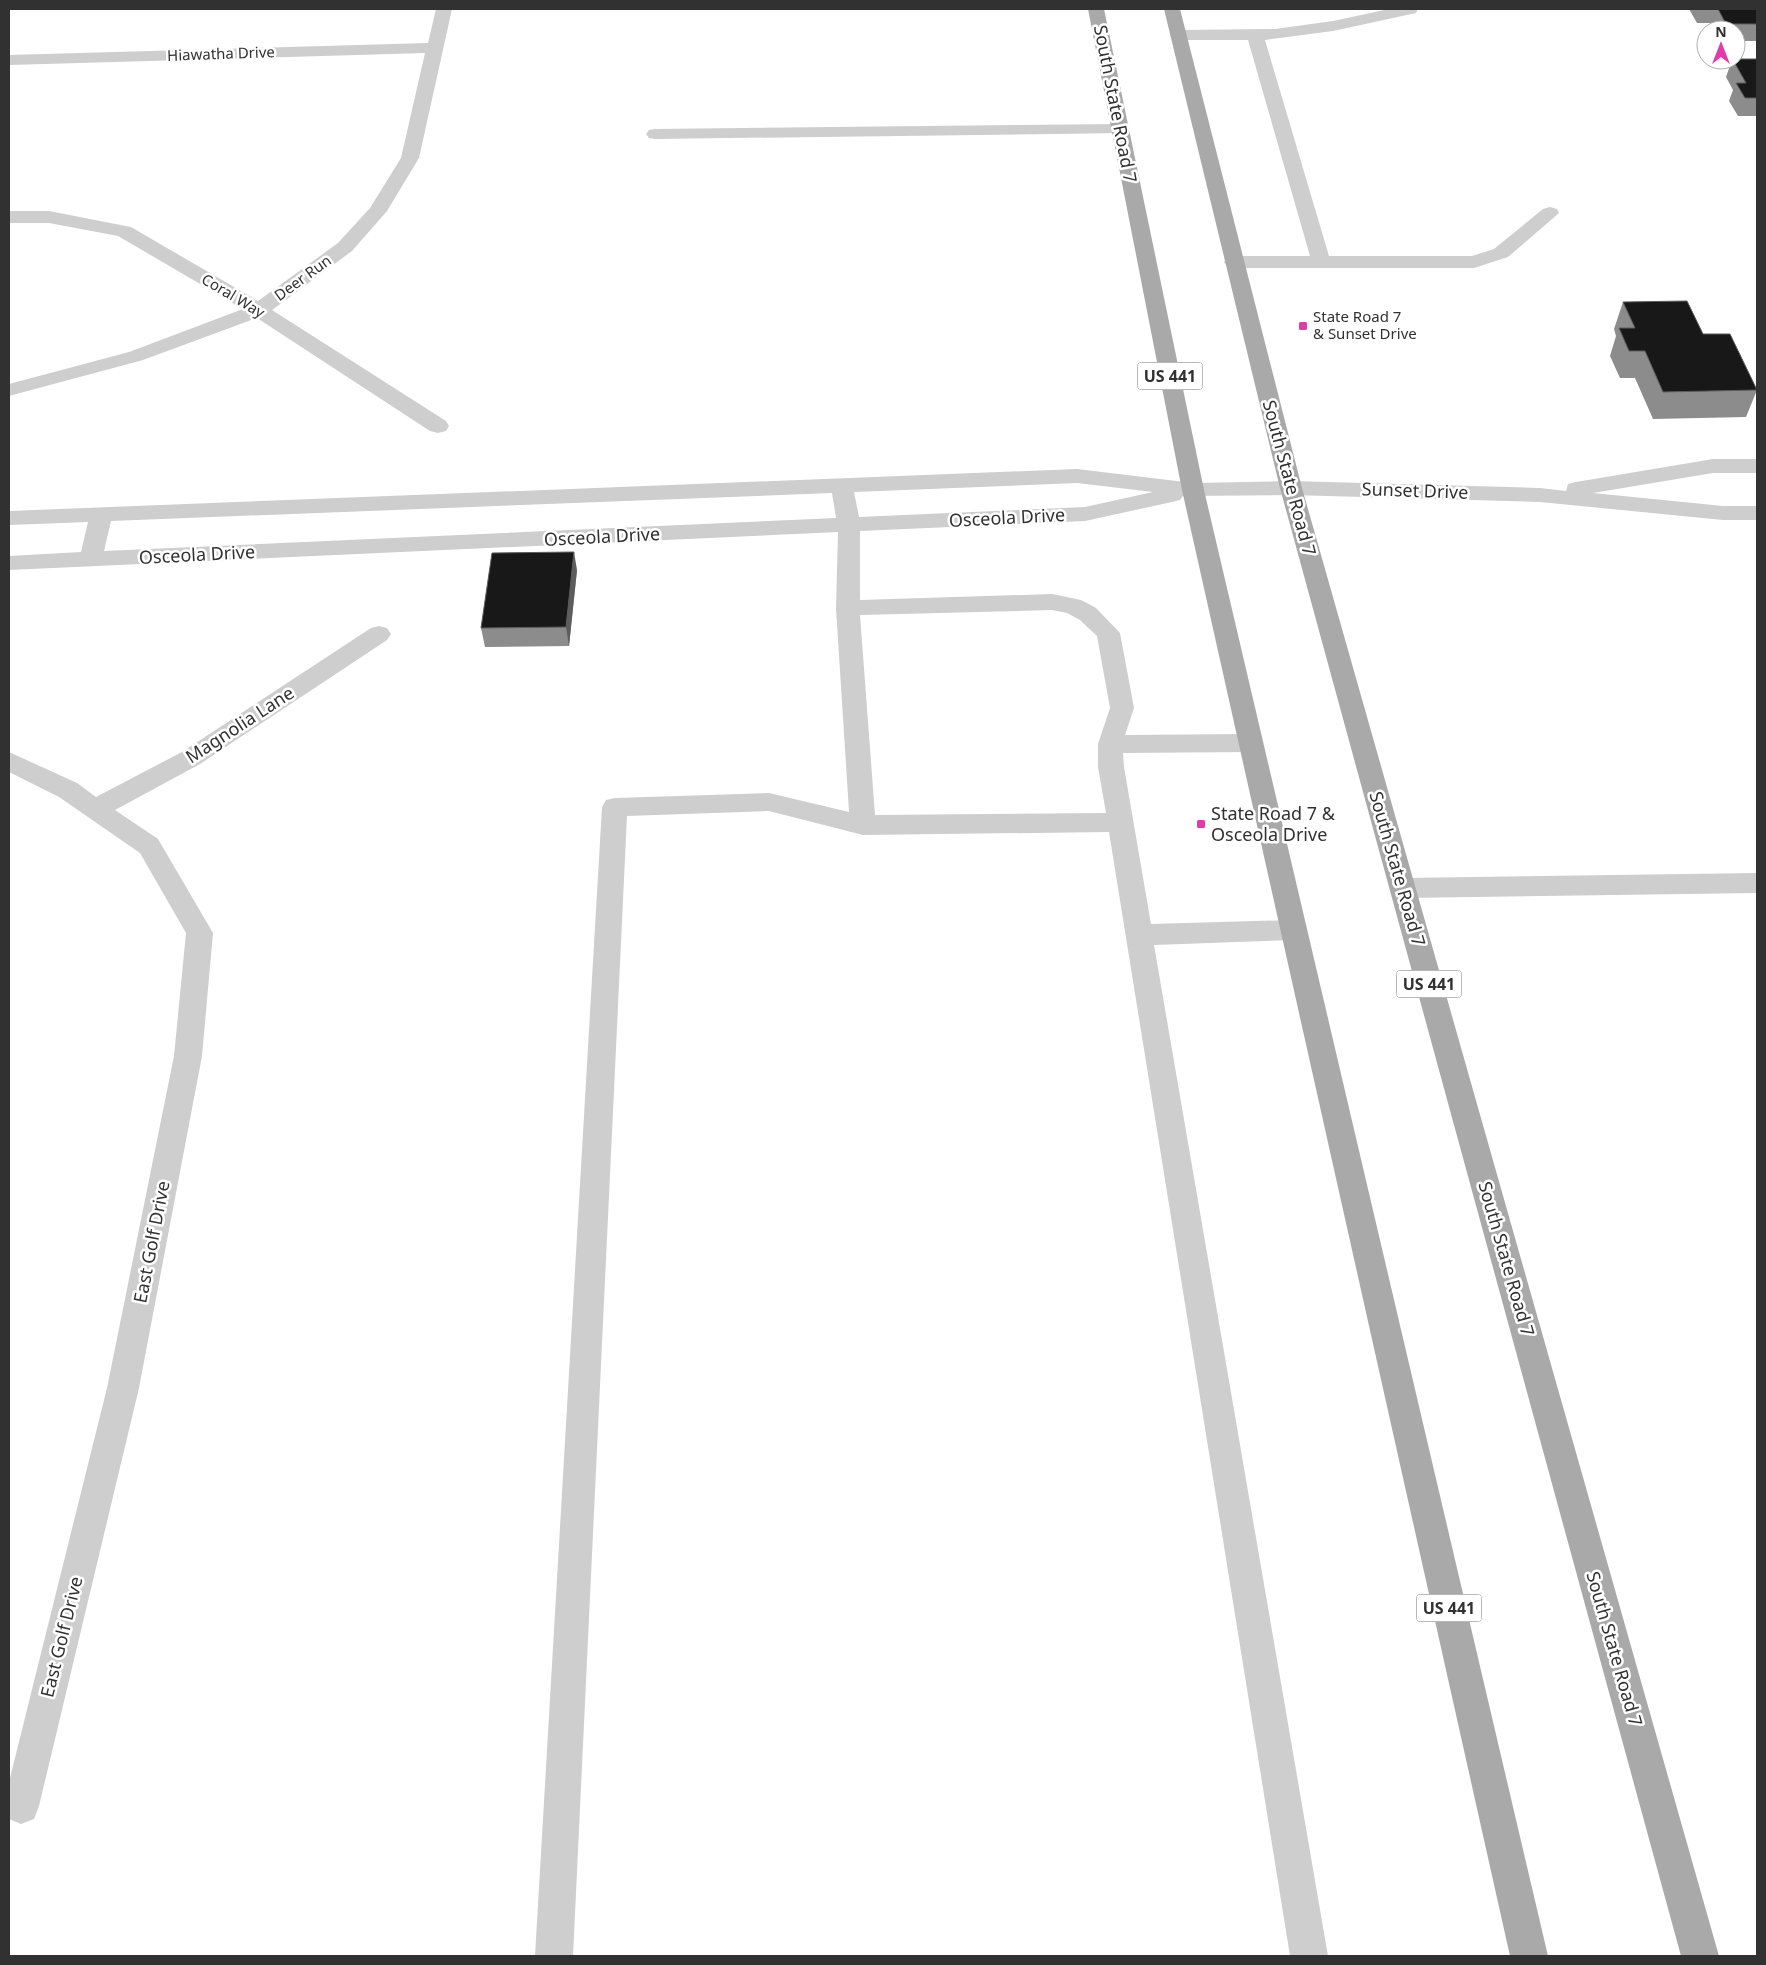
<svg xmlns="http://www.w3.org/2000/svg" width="1766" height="1965" font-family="'Noto Sans',sans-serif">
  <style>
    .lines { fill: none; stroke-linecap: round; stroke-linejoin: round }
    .minor { fill: #cecece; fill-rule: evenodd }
    .major { fill: #a9a9a9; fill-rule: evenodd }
    .wall { fill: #8c8c8c }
    .shaded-wall { fill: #5d5d5d }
    .building { fill: #181818; stroke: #5d5d5d }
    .poi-dot { fill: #e23aaa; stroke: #fff; stroke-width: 2 }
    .labels { text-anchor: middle; stroke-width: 5; stroke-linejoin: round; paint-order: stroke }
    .far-street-label { font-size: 15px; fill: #313131; stroke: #fff }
    .far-poi-label { font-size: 15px; fill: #313131; stroke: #fff; text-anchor: start }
    .shield { fill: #fff; stroke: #6f6f6f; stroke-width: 1 }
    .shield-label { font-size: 16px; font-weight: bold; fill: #313131 }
    .street-label { font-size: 18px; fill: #313131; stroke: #fff }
    .poi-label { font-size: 18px; fill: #313131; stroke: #fff; text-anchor: start }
  </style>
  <rect width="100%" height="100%" fill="#fff"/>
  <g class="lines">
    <!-- minor -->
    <path class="minor" d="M436,9h16l-33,149 -32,53 -35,40 -80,59 174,111 3,5 -3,5 -8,2 -8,-2 -173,-113 -114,42 -134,36v-12l120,-32 114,-43 -125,-73 -69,-13h-40v-12h40l82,16 127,74 80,-58 32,-35 31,-50 24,-105 -416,12v-10l419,-12z
      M1389,9h29l-2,4 -83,18 -68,9 64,216h143l22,-7 49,-40 7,-2 7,2 2,4 -51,44 -34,11h-240l-7,-2 -3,-4 3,-4 7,-2h76l-62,-216h-70l-6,-1 -2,-4 2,-4 6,-1 97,-1 58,-8z
      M1120,124l6,1 3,4 -3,4 -471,6 -6,-1 -3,-4 3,-4 6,-1z
      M1713,459h44v14h-44l-120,20 130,13h34v14h-34l-183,-18 -249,-7 -108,1 -3,4 -8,2 -87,19 -225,10v69l192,-6 29,6 15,8 24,25 14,75 -9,27 126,-1 9,3 3,6 -3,6 -9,3 -128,1 1,14 27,157 143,-4 10,3 3,7 -3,7 -10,3 -140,5 174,1011h-38l-181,-1124 -246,3 -94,-24 -142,5 -54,1140h-38l67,-1149 4,-7 9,-2 154,-5 80,19 -13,-204 2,-76 -829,38v-14l72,-4 7,-30 -79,3v-14l1068,-42 116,14 98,-2 249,7 26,3 2,-7 8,-2zM1077,483l76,9 -68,15 -226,10 -5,-25zM832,493l4,25 -732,33 7,-30zM1052,610l15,3 13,7 17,16 13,72 -12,36v23l8,46 -231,2 -15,-200z
      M379,626l8,2 4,6 -4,6 -187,124 -85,46 43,29 55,94 -11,123 -63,332 -100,418 -5,13 -13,5 -12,-5v-37l98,-394 67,-332 12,-123 -46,-80 -81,-56 -50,-25v-20l68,31 19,14 86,-45 189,-124z
      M1757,873v20l-354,5 -9,-3 -4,-7 4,-7 9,-3z"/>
    <!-- major -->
    <path class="major" d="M1088,9h16l100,481 344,1466h-38l-328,-1466z
      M1164,9h16l122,479 417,1468h-38l-401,-1468z"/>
  </g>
  <!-- wall -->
  <path class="wall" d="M1689,9h68v32h-21v-11h-22l-4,-7h-13z
    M1757,59v57h-19l-9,-15 4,-11 -7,-13 6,-17z
    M1623,302l80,32 54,56 -11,27 -93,2 -18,-41h-15l-10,-22 6,-20 -2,-7z
    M577,570l-8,76 -84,1 -4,-19z"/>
  <!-- shaded-wall -->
  <path class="shaded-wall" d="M574,552l3,18 -8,76 -3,-19z"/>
  <!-- building -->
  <path class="building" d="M1718,9h39v15h-31z
    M1736,59h21v39h-12l-9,-15h10l-13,-23h3z
    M1687,301l16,33h27l27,56 -94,2 -18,-41h-16l-10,-23h16l-12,-26z
    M574,552l-8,75 -85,1 11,-75z"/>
  <!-- markers -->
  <g class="poi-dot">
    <rect x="1298" y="321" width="10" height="10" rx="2.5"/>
    <rect x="1196" y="819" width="10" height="10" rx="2.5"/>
  </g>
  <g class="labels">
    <!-- far-street labels -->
    <g class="far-street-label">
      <text transform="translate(221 54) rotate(-2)" y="5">Hiawatha Drive</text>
      <text transform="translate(303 278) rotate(-36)" y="5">Deer Run</text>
      <text transform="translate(233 296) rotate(31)" y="5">Coral Way</text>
    </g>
    <!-- far-poi labels -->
    <g class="far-poi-label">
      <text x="1313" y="322">State Road 7<tspan x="1313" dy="17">&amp; Sunset Drive</tspan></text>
    </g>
    <!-- shield labels -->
    <g class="shield">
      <rect x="1137.5" y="362.5" width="65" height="27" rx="4"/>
      <rect x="1396.5" y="970.5" width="65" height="27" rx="4"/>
      <rect x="1416.5" y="1594.5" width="65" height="27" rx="4"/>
    </g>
    <g class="shield-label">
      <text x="1170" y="382">US 441</text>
      <text x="1429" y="990">US 441</text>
      <text x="1449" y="1614">US 441</text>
    </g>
    <!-- street labels -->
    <g class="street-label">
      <text transform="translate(1115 104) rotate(79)" y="6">South State Road 7</text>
      <text transform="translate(1289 478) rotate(75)" y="6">South State Road 7</text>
      <text transform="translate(1415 491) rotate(2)" y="6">Sunset Drive</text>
      <text transform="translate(1007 518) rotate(-3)" y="6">Osceola Drive</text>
      <text transform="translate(602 537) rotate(-3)" y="6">Osceola Drive</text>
      <text transform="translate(197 555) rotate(-3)" y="6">Osceola Drive</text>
      <text transform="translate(240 725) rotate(-33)" y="6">Magnolia Lane</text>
      <text transform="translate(1397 869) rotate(74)" y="6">South State Road 7</text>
      <text transform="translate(152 1242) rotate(-79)" y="6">East Golf Drive</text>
      <text transform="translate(1506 1259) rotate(74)" y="6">South State Road 7</text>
      <text transform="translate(62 1637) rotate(-76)" y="6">East Golf Drive</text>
      <text transform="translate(1614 1649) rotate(74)" y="6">South State Road 7</text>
    </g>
    <!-- poi labels -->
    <g class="poi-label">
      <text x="1211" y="820">State Road 7 &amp;<tspan x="1211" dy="21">Osceola Drive</tspan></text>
    </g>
  </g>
  <!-- border -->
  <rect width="1766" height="1965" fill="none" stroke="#313131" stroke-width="20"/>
  <!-- north arrow -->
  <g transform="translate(1721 45)"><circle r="24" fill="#ffffff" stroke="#adadad"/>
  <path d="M0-4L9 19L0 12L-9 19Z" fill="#e23aaa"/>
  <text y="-8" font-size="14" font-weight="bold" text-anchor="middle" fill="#313131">N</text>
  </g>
</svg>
